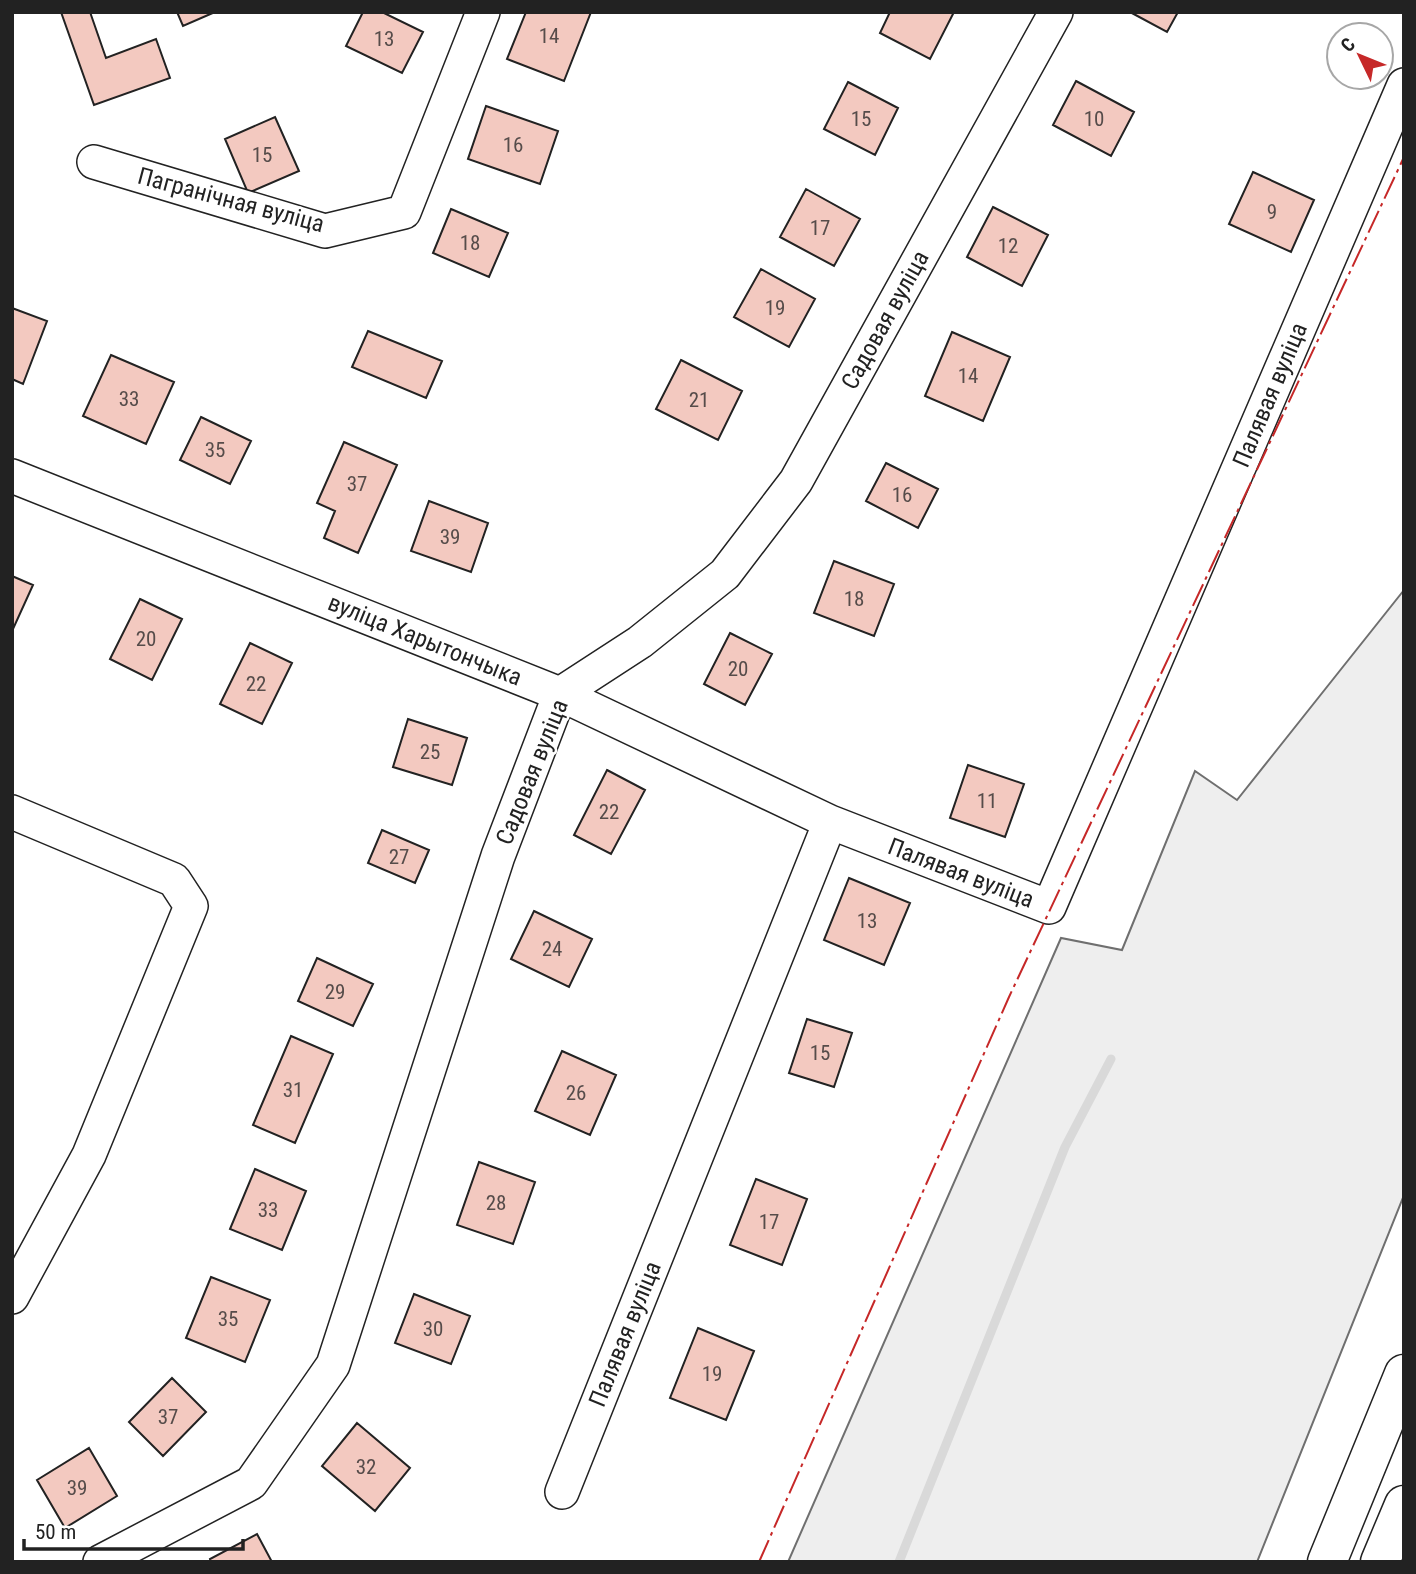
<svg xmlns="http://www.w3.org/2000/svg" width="1416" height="1574" font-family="'Roboto Condensed',sans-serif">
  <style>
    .green { fill: #eee; stroke: #6f6f6f; stroke-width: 2 }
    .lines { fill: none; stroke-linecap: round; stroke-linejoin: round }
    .stream { stroke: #d9d9d9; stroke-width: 9 }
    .building { fill: #f3c9c0; stroke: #222; stroke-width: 2 }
    .minor-casing { stroke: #222; stroke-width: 36 }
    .highway-casing { stroke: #222; stroke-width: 41 }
    .minor { stroke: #fff; stroke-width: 33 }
    .highway { stroke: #fff; stroke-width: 38 }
    .power { stroke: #c62828; stroke-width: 2; stroke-dasharray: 24 5 3.5 5; stroke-linecap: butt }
    .labels { text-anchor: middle; stroke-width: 5; stroke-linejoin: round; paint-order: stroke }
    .number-label { font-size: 21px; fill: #564c4a }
    .street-label { font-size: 24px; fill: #222; stroke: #fff }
  </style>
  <rect width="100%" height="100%" fill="#fff"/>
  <!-- green -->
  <path class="green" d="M1404,590v605l-147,367h-469l273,-624 61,12 73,-179 42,29z"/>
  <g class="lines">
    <!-- stream -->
    <path class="stream" d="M899,1562l166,-415 46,-88"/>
  </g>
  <!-- building -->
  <path class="building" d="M61,12h29l16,46 50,-19 14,39 -76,27z
    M177,12h38l-32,14z
    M363,12h19l41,20 -21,41 -56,-27z
    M526,12h65l-27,69 -57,-22z
    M890,12h64l-24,47 -50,-26z
    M1130,12h48l-11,20z
    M1076,81l58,31 -23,44 -58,-31z
    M848,82l50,26 -23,47 -51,-26z
    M486,106l72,25 -18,53 -72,-25z
    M275,117l24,54 -51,22 -23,-54z
    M1253,172l61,28 -23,52 -62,-28z
    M806,189l54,30 -26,47 -54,-29z
    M993,207l55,28 -26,51 -55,-29z
    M451,209l57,24 -19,44 -56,-24z
    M761,269l54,30 -26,48 -55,-30z
    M12,308l35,13 -24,63 -11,-5z
    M368,331l74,30 -16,37 -74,-31z
    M952,332l58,25 -27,64 -58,-25z
    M111,355l63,27 -28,62 -63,-28z
    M681,360l61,31 -24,49 -62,-31z
    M201,417l50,24 -21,43 -50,-24z
    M344,442l53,23 -39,88 -34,-15 11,-27 -18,-8z
    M886,463l52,26 -20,39 -52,-27z
    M429,501l59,22 -17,49 -60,-21z
    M834,561l60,23 -20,52 -60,-23z
    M12,576l21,9 -20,44h-1z
    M140,599l42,20 -30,61 -42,-21z
    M730,633l42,21 -27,51 -41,-21z
    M250,643l42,20 -30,61 -42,-20z
    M408,719l59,19 -15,47 -59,-18z
    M968,765l56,19 -19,53 -55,-19z
    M607,770l38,20 -34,64 -37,-19z
    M382,830l47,20 -14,33 -47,-20z
    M849,878l61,25 -26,62 -60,-25z
    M534,911l58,28 -23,48 -58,-28z
    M317,958l56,26 -20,42 -55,-25z
    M807,1019l45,14 -18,54 -45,-14z
    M291,1036l42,18 -38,89 -42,-18z
    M562,1051l54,24 -26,60 -55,-24z
    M479,1162l56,20 -22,62 -56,-19z
    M255,1169l51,22 -24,59 -52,-21z
    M756,1179l51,20 -25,66 -52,-20z
    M211,1277l59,23 -25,62 -59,-24z
    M414,1294l56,22 -19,48 -56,-21z
    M698,1328l56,23 -28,69 -56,-22z
    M172,1378l34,34 -43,44 -34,-34z
    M357,1423l53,45 -35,43 -53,-45z
    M89,1448l28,48 -52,32 -28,-48z
    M257,1534l15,28h-61l-1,-3z"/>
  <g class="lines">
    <!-- minor casing -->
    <g class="minor-casing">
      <path id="minor" d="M94,162l231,69 79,-19 79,-200
        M12,476l548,218 270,128
        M12,812l162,68 17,26 -102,249 -77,142
        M562,1492l268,-670 219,85 355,-822
        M100,1562l151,-79 82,-118 165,-509 62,-162 80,-52 85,-68 71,-93 260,-469"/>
    </g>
    <!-- highway casing -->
    <g class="highway-casing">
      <path id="highway" d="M1327,1562l77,-188
        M1380,1562l24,-57"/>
    </g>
    <!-- minor -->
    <use href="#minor" class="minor"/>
    <!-- highway -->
    <use href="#highway" class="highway"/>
    <!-- power -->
    <path class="power" d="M759,1562l250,-565 395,-840"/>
  </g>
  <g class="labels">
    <!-- number labels -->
    <g class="number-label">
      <text x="549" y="43">14</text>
      <text x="384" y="46">13</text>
      <text x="861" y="126">15</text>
      <text x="1094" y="126">10</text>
      <text x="513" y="152">16</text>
      <text x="262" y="162">15</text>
      <text x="1272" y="219">9</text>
      <text x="820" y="235">17</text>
      <text x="470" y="250">18</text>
      <text x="1008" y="253">12</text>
      <text x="775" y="315">19</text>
      <text x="968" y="383">14</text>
      <text x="129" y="406">33</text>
      <text x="699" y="407">21</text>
      <text x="215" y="457">35</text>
      <text x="357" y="491">37</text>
      <text x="902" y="502">16</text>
      <text x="450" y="544">39</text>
      <text x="854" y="606">18</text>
      <text x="146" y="646">20</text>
      <text x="738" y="676">20</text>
      <text x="256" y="691">22</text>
      <text x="430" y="759">25</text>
      <text x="987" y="808">11</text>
      <text x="609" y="819">22</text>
      <text x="399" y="864">27</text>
      <text x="867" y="928">13</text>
      <text x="552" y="956">24</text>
      <text x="335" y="999">29</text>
      <text x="820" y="1060">15</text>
      <text x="293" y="1097">31</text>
      <text x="576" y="1100">26</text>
      <text x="496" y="1210">28</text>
      <text x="268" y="1217">33</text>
      <text x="769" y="1229">17</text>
      <text x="228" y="1326">35</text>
      <text x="433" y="1336">30</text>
      <text x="712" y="1381">19</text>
      <text x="168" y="1424">37</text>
      <text x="366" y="1474">32</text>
      <text x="77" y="1495">39</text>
    </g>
    <!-- street labels -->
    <g class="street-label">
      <text transform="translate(231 200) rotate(15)" y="8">Пагранічная вуліца</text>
      <text transform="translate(885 320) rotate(-61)" y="8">Садовая вуліца</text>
      <text transform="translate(1270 395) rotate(-67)" y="8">Палявая вуліца</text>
      <text transform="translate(425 640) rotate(22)" y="8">вуліца Харытончыка</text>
      <text transform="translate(532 772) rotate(-68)" y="8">Садовая вуліца</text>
      <text transform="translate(961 873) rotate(21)" y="8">Палявая вуліца</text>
      <text transform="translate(625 1334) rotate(-68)" y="8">Палявая вуліца</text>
    </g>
  </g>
  <!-- border -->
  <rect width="1416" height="1574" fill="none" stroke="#222222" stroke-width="28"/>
  <!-- north arrow -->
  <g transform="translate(1360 56) rotate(313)"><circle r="33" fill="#ffffff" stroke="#a7a7a7" stroke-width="2"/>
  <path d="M0-5L12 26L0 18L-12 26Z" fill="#c62828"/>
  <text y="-10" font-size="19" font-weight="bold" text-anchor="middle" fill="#222222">С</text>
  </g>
  <!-- scale -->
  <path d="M24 1539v10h219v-10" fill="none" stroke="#222222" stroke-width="3.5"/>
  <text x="35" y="1539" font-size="21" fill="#222222" stroke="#ffffff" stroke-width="5" paint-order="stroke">50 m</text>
</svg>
